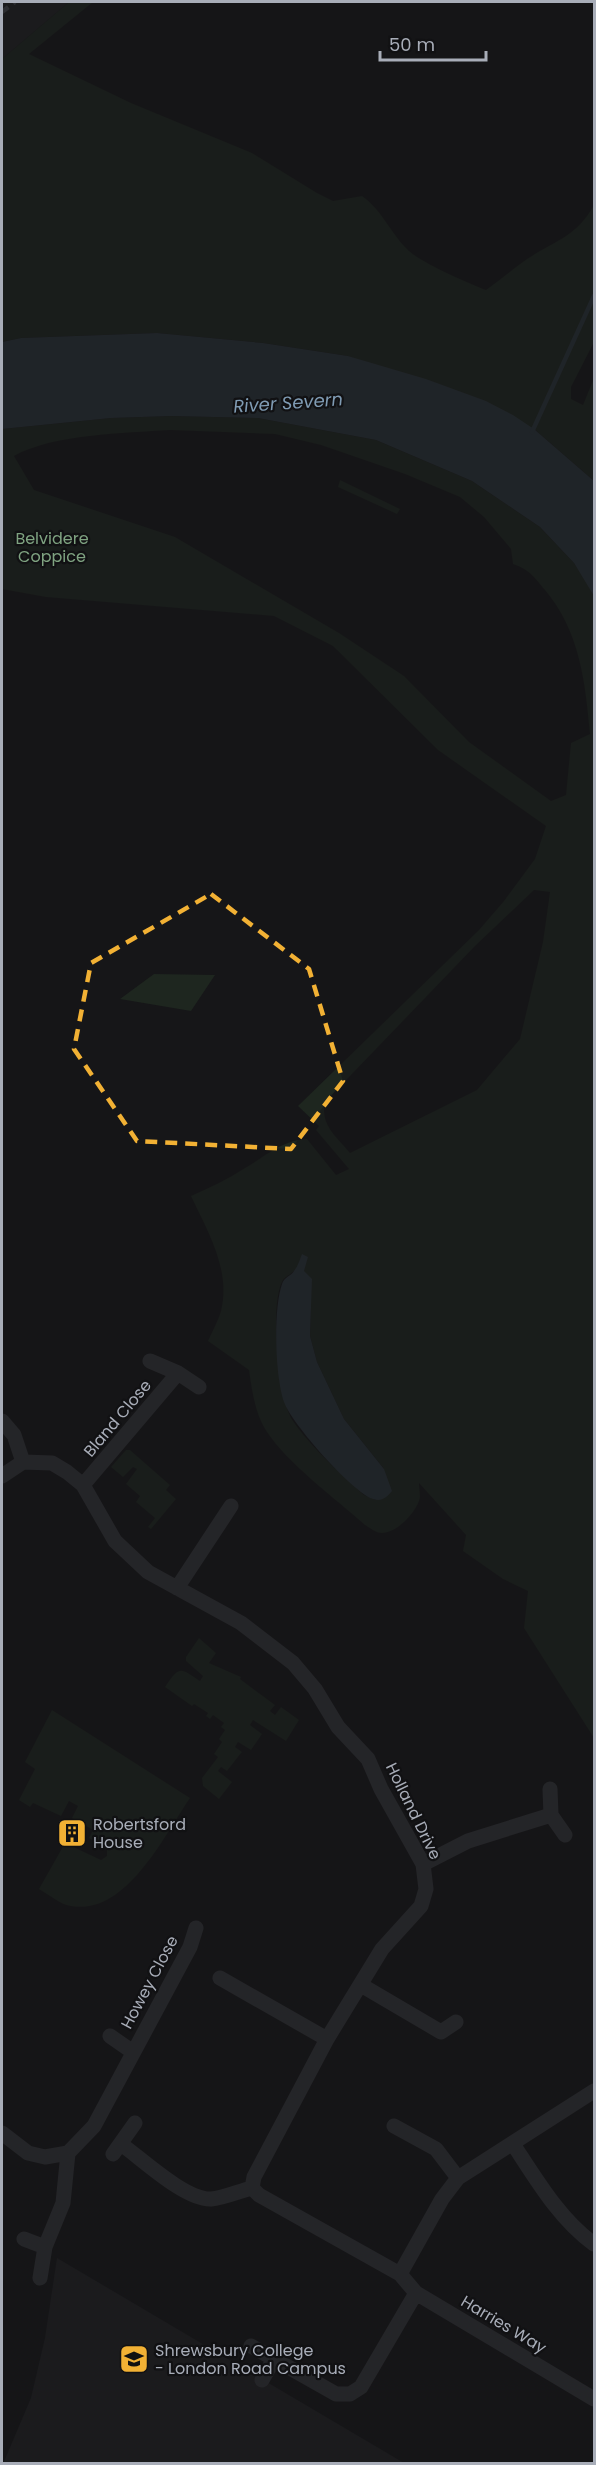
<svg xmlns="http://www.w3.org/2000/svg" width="596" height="2465" font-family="Poppins,sans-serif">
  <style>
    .built { fill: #222225 }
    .green { fill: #1e261f; fill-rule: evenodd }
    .water { fill: #2c353c }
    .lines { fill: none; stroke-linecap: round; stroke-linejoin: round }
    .stream { stroke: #2c353c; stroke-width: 4.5 }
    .minor { stroke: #37383d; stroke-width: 15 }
    .rail { stroke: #4a4c52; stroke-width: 4.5; stroke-dasharray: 8 6; stroke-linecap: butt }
    .marked { fill: none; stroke: #f2b134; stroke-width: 4.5; stroke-dasharray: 12 8; stroke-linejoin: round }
    .labels { text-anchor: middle; stroke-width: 4.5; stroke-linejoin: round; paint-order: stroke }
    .park-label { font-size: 16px; fill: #7fa381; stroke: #111113 }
    .street-label { font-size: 16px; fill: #a8adb8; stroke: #111113 }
    .poi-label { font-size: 16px; fill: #a8adb8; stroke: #111113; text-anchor: start }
    .water-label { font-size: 18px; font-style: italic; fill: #7f9bb3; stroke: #111113 }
  </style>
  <rect width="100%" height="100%" fill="#161618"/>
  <!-- built -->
  <path class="built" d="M2,2h67l-67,57z
    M57,2258l347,205 -401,1 28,-66 14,-60z"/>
  <!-- green -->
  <path class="green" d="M69,2h24l-64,52 102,49 121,50 65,40 16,8 29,-5c20,14 28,36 45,53 12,13 61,34 79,41 14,-10 27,-21 41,-31 29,-19 49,-22 67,-54v137l-23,45v12l12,6 11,-27v103l-60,-52 -186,-73 -85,-13 -106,-10 -136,5 -19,4v-283z
    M171,416l87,2 118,22 96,41 68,46 34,36 20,30v1145l-70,-110 4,-37 -25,-12 -40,-28 3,-16 -47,-52c0,4 1,10 1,14 -2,14 -23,36 -38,36 -6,0 -12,-5 -17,-8 -29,-26 -78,-62 -98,-93 -12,-18 -15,-41 -18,-62l-41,-29c4,-9 10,-20 13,-30 10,-41 -13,-79 -30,-115 18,-8 37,-17 54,-28 21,-12 37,-28 62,-29l29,36 13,-6 -33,-39 3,-4 -21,-20 181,-176 25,-29 31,-42 11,-33 -108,-76 -105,-104 -59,-30 -228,-19 -44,-8v-160l109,-11zM170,430l105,4 46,11 84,29 55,23 24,20 27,32 2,15c17,6 21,13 32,26 35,42 40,91 45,144l-19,9 -5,52 -15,6 -82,-59 -65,-66 -65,-43 -164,-96 -141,-47 -20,-34c39,-22 112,-23 156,-26zM534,890l16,2 -7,50 -23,97 -43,51 -127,63c-14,-17 -30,-28 -25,-51l150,-156zM294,1271l17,39 -1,26 7,26 27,57 40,50 -8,31 -12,-5c-22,-20 -54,-49 -71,-74 -15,-21 -24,-118 -10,-141 2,-3 8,-6 11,-9z
    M340,480l60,29 -3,5 -59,-27z
    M154,974l61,1 -24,36 -71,-12z
    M126,1450h4l40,35 -4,5 10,9 -25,30 -3,-2 7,-9 -19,-16 4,-6 -14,-12 11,-15 -4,-2 -10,10 -12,-10z
    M199,1638l17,15 -7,10 32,14 -1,2 35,26 -5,6 5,4 6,-8 18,13 -13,21 -33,-21 -3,5 12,9 -11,16 -13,-8 -3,5 7,5 -1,1 -14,18 -6,-4 -3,4 14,11 -13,17 -16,-13 -1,-8 16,-21 -4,-3 8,-12 -3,-3 6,-9 -4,-3 3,-4 -11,-8 -3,4 -4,-3 2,-3 -14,-9 -2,2 -27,-19c15,-22 15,-19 35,-6l3,-5 -17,-15v-4z
    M52,1710l138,88c-26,38 -64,118 -119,108 -10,-1 -23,-12 -32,-17l26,-46 36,17 6,-4v-7l-18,-11 4,-8 -21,-12 6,-12 -9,-5 -8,15 -28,-13 -3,4 -11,-7 16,-31 -10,-7z"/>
  <!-- water -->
  <path class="water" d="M157,333l106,10 85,13 78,23 60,22 27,14 21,14 60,52v115l-20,-33 -34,-36 -68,-46 -96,-41 -118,-22 -87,-2 -60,2 -109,11v-87l19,-4z
    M302,1254l6,3 -4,14 8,8 -2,57 7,26 27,57 40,50 8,22c-5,6 -10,11 -19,8 -20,-6 -82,-76 -89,-97 -9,-26 -11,-92 -2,-118 2,-7 9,-8 12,-13 4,-5 6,-12 8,-17z"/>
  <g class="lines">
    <!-- stream -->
    <path class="stream" d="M532,432l62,-136"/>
    <!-- minor -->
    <path class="minor" d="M150,1361l28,12 21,14
      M2,1421l12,14 9,27
      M2,1476l21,-14 29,1 15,9 16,13 32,56 33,31 93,51 52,40 22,26 23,38 30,32 13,30 42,75 3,25 -5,17 -39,43 -55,90 -73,138 -2,11 7,7 132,74 9,5 16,19 178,106
      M83,1485l95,-112
      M177,1588l54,-82
      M550,1789l1,26 14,20
      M423,1864l45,-23 83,-26
      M220,1978l107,61
      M361,1985l80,47 15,-10
      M110,2036l23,16
      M394,2126l42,23 22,29
      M2,2133l26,20 17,4 23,-4 26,-27 96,-179 6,-19
      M121,2144c21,15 64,56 90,55 13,-1 28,-8 41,-11
      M513,2144c23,35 47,76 81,100
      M113,2154l22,-31
      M24,2239l21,8
      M400,2274l42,-75 16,-21 136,-87
      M40,2278l5,-31 18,-44 5,-50
      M251,2346l85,48h14l11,-7 55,-94
      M262,2380l12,-21"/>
    <!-- rail -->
    <path class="rail" d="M2,12l13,-10"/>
  </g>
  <!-- marked area -->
  <path d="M0 0H596V2465H0ZM211,894l98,75 34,112 -52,68 -154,-8 -63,-92 17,-86z" fill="#161618" fill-opacity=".55" fill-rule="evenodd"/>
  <path class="marked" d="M211,894l98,75 34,112 -52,68 -154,-8 -63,-92 17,-86z"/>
  <!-- icons -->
  <defs>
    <g id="building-square" transform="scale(1.5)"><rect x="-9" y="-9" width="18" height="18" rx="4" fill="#f2b134" stroke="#111113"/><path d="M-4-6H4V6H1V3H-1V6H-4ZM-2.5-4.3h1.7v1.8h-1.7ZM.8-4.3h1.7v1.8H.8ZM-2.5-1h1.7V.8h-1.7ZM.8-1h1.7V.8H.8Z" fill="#111"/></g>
    <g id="university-square" transform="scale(1.5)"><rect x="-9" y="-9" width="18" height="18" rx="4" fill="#f2b134" stroke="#111113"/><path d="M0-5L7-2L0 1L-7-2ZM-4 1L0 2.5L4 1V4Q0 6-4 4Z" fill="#111"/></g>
  </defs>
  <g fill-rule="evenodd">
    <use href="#building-square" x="72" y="1833"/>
    <use href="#university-square" x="134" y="2359"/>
  </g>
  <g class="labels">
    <!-- park labels -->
    <g class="park-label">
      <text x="52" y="544">Belvidere<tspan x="52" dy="18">Coppice</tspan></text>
    </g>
    <!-- street labels -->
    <g class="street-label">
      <text transform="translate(117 1418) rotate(-50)" y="6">Bland Close</text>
      <text transform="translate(414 1811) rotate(64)" y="6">Holland Drive</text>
      <text transform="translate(149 1982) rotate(-62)" y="6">Howey Close</text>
      <text transform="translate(504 2324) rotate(31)" y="6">Harries Way</text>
    </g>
    <!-- poi labels -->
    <g class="poi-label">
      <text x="93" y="1830">Robertsford<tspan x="93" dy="18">House</tspan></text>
      <text x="155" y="2356">Shrewsbury College<tspan x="155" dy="18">- London Road Campus</tspan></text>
    </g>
    <!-- water labels -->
    <g class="water-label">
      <text transform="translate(288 403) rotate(-4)" y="6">River Severn</text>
    </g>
  </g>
  <!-- border -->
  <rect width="596" height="2465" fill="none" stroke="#a8adb8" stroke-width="6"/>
  <!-- scale -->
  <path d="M380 51v9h106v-9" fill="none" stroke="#a8adb8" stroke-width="3"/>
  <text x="389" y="51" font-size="18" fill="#a8adb8" stroke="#111113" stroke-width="4.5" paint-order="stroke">50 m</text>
</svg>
